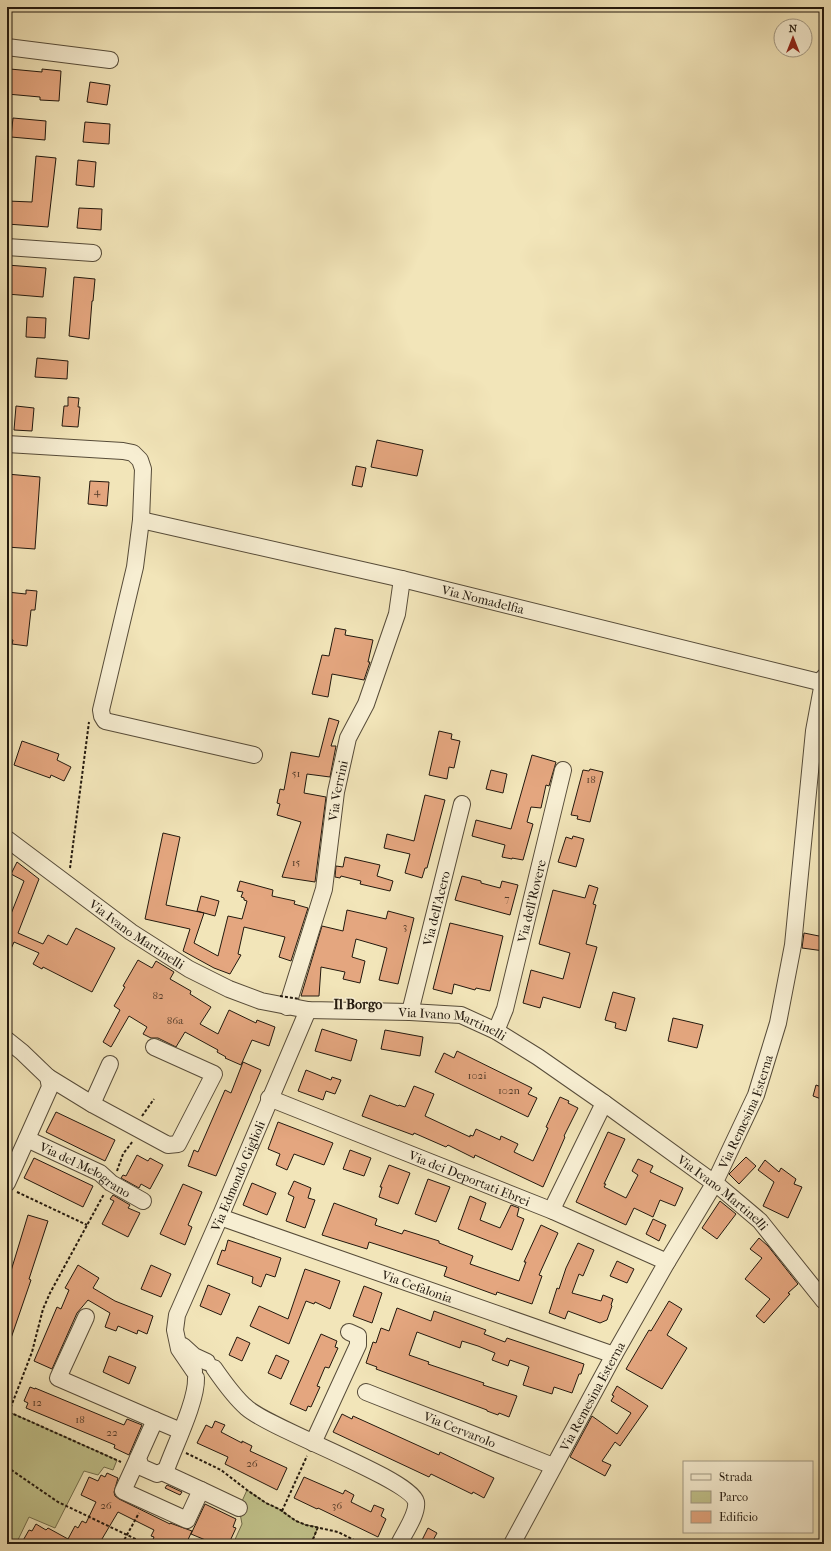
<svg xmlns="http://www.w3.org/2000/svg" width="831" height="1551" font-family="'IM FELL French Canon',serif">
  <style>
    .green { fill: #c1c28b; stroke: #726e4c }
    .building { fill: #e4a67f; stroke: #23190e }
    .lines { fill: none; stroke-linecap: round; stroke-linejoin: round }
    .minor-casing { stroke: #574c39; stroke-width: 18 }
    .path { stroke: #23190e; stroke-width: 2; stroke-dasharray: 3 2; stroke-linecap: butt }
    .minor { stroke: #f7eed2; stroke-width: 16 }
    .path-bridge { stroke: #23190e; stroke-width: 2; stroke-dasharray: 3 2; stroke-linecap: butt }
    .labels { text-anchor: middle; stroke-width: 3; stroke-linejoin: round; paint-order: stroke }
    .number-label { font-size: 11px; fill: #533c2a }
    .street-label { font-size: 13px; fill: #23190e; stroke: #f7eed2 }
    .neighbourhood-label { font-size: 14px; font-weight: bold; fill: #23190e; stroke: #f7eed2 }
  </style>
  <rect width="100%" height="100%" fill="#f2e5b9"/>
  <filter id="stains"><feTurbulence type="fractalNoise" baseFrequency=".005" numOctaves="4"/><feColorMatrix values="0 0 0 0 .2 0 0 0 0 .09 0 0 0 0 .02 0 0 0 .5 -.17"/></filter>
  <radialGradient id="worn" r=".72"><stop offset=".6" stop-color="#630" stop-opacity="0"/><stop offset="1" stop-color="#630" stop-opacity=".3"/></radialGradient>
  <!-- green -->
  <path class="green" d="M9,1412l108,48 -4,10 -9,-3 -6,8 -14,-4 -29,57 -26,-11 -13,27h-9v-127z
    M247,1490l19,13 13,6 17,12 10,4 12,2 -7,17h-78l9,-20 -3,-16z"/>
  <!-- building -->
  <path class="building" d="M10,69l32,3v-3l19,2 -2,30 -19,-1v-3l-33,-3 1,-19h2z
    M90,82l20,3 -3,20 -20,-3z
    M13,118l33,3 -1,19 -34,-3z
    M85,122l25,2 -1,20 -26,-2z
    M36,156l20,2 -8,69 -41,-3v-23l25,1z
    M78,160l18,2 -2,25 -18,-2z
    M79,208l23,1 -1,21 -24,-2z
    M7,265l39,3 -3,29 -36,-3z
    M74,277l21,2 -2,22h-1l-3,38 -20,-3z
    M27,317l19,1 -1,20 -19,-1z
    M37,358l31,3 -1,18 -32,-2z
    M68,397l11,1 -1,9h2l-2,20 -16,-1 2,-20h4z
    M16,406l18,2 -2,23 -18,-1z
    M377,440l46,10 -6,26 -46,-9z
    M356,466l10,2 -4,19 -10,-2z
    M7,474l33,3 -5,72 -28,-2z
    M90,481l19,1 -2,24 -19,-2z
    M26,590l11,1 -2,19h-4l-4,36 -15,-2 1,-4 -6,-1v-47l19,2z
    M335,628l11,2 -1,5 28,5 -5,22h2l-6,18 -32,-6 -4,23 -16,-3 10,-39 7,1z
    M329,718l10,3 -8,25h5l-6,31 -23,-3 -3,19 22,4 -11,85 -33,-5 19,-55 -24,-7 3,-11 -3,-1 3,-14 4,1 7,-38 28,5z
    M439,731l13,3 -1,5 9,2 -6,27 -5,-1 -2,12 -18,-4z
    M22,741l37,13 -2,6 14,7 -7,14 -13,-6 -1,3 -36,-13z
    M532,755l24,7 -7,24 -3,-1 -5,23 -10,-1 -4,15 6,2 -10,36 -11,-2v1l-10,-2 3,-12 -33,-9 4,-16 35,9z
    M590,769l13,3 -13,50 -13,-3 1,-3 -7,-1 12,-45 6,1z
    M491,770l16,4 -4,19 -17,-4z
    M425,795l20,5 -18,68h-2l-3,10 -17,-5 5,-19 -26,-6 3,-14 27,7z
    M163,833l17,4 -14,68 38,8 -10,30 24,13 10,-40 14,3 5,-18 -3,-1v-2l-3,-1 2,-5 -6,-1 3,-10 33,9 -1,6 23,5 -1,3 14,4 -17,53 -12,-4 6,-20 -41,-10 -6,27 3,1 -11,19 -16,-6 -31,-17 7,-22 -45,-10z
    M573,836l11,3 -8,28 -18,-5 8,-25 6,2z
    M345,857l35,8 -3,11 16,5 -3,10 -30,-7 1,-3 -20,-5 -1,2 -5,-1 1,-11 7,1z
    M17,862l22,17 -21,54 25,11 5,-9 19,10 9,-17 39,20 -23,44 -49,-25 -1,2 -9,-5 6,-11 -25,-11 -7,16v-34l17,-43 -13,-7z
    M462,876l19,5v2l19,5 2,-7 16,4 -8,30 -55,-15z
    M589,885l9,3 -5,16 3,1 -10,39 11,3 -17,61 -37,-11 -3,11 -17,-5 8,-33 32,9 7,-26 -31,-9 14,-54 32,8z
    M201,896l18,5 -4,15 -18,-5z
    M347,910l39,9 2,-8 26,7 -16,66 -19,-4 8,-32 -31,-9 -4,18 13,4 -5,22 -17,-4 2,-7 -24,-5 -2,29h-18l21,-70 21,5z
    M450,923l53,13 -13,55 -14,-3 -1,2 -21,-6 -2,10 -19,-5z
    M804,933l20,4v14l-22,-3z
    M138,960l14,8 4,-7 18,11 -4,7 21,12 -1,3 21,13 -11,17 18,10 11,-24 27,13 1,-3 18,7 -6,19 -17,-6 -11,25 -16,-7 1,-1 -9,-5 1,-2 -33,-18 -9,15 -18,-9h-7l-8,-4 4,-7 -18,-11 -18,31 -8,-5 17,-32 -6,-4 11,-19 -2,-1z
    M613,992l22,6 -9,33 -11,-3 1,-5 -11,-3z
    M673,1018l30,7 -6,23 -29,-7z
    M322,1029l35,11 -6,21 -36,-10z
    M385,1030l38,7 -3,19 -39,-7z
    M457,1051l75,37 -4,6 9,4 -9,19 -93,-45 9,-19 10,5z
    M243,1062l18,8 -45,106 -28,-10 6,-16 4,2 27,-62 6,3z
    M306,1070l25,10 1,-3 9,3 -6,14 -9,-3 -3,9 -25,-9z
    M816,1085l8,3v12l-11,-4z
    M414,1086l20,8 -9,22 45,21v-2l3,1 3,-7 24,11 1,-4 17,8 -4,8 19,9 15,-33 -2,-1 14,-30 9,4 -1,2 10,5 -14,28 1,1 -22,50 -68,-32 -1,3 -26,-13 -2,2 -32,-14 -1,2 -51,-19 8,-21 28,11 1,-1 6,2z
    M56,1112l59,28 -10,21 -59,-29z
    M278,1122l55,21 -9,22 -30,-11 -7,16 -11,-5 4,-11 -12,-5z
    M608,1132l17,7 -21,45h2l-2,3 22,11 12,-23 -6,-4 6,-12 15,7 -3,6 33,16 -8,18 -15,-6 -7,17 -19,-9 -8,17 -50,-23z
    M350,1150l21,8 -7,18 -21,-7z
    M137,1155l11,6 2,-3 13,7 -13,24 -9,-5 -2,4 -18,-10 2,-3 3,1z
    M746,1157l10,9 -17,18 -10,-10z
    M34,1158l59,28 -10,21 -59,-29z
    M765,1160l14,12 2,-4 15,11 -2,5 8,3 -14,31 -25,-12 11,-24 -16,-12z
    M389,1165l21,8 -12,31 -19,-7 3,-10h-2z
    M428,1179l22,8 -14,35 -21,-8z
    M294,1181l17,7 -3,10 7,2 -10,28 -19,-7 8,-24 -6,-3z
    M252,1183l24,10 -9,22 -24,-10z
    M183,1184l19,8 -14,33 4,2 -7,18 -25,-11z
    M113,1195l17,10 -2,3 12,5 -12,24 -26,-13 12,-23 -4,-2z
    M470,1196l16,7 -6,17 20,8 11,-23 8,3 -2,8 7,3 -12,31 -54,-21z
    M720,1201l16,13 -19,25 -15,-11z
    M334,1203l43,16 -2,6 27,9 2,-4 35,11v2l34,13 -3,8 49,17 7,-19h-2l17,-37 17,8 -19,42 3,1 -10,28 -35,-12 -1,3 -52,-19 3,-9 -78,-25 -2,7 -45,-14z
    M28,1215l20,6 -19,58 2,1 -22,64 -2,-1v-59z
    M653,1219l13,6 -7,16 -13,-7z
    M759,1238l9,8 30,38 -10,9 2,1 -26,29 -8,-7 14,-17 -25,-20 17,-21 -12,-9z
    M228,1240l53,18 -6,19 -9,-3 -5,13 -9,-4 1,-6 -36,-13 5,-14 3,1z
    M578,1243l16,7 -11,26 -4,-2 -7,19 29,8 2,-6 10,4 -2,6 1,1 -5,14 -7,3 -32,-12 -3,8 -16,-6 8,-25 2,1 7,-21z
    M617,1261l17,8 -7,14 -17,-7z
    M78,1265l21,13 -6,10 22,13 38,15 -6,18 -9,-4 -1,4 -19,-8 -2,5 -11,-4 5,-14 -22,-13 -11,13 -25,56 -18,-8 23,-54 4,2 8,-19 -4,-2z
    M151,1265l20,9 -10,23 -20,-8z
    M305,1269l35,12 -10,28 -15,-7 -1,2 -8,-3 -17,43 -39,-18 9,-20 29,13z
    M208,1285l22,9 -9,21 -21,-9z
    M364,1286l18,7 -10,30 -19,-7z
    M669,1301l13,8 -15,26 20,13 -25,41 -36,-20 23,-39 2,1z
    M397,1308l34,13 3,-10 52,19 -2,4 21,8 2,-4 77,26 -3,10h-2l-7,19 -18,-6 -2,7 -29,-9 6,-18 -2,-1 -17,-6 -2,6 -16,-6 3,-7 -17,-7 -16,-5 -2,7 -43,-16 -8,23 20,7 -1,2 56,19 -1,2 34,11 -8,21 -10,-4 -1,2 -11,-4v-1l-111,-41 1,-2 -11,-4 7,-21 3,1 5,-15 8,3z
    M321,1334l16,7 -2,6 3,1 -9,20 -4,-1 -8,19 3,1 -9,20 -3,-1 -2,5 -16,-7z
    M237,1337l13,6 -8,18 -13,-6z
    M276,1355l13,6 -8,18 -13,-6z
    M109,1356l27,11 -7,17 -26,-12z
    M617,1386l31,20 -28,40 -5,-4 -13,19 9,4 -6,11 -35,-19 22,-41 25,18 14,-21 -20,-12 3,-5 -2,-1z
    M30,1387l5,2v-1l89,37 3,-6 15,6 -13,30 -15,-7 1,-3 -89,-37 2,-5 -4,-2z
    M342,1414l10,5 1,-3 86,39 1,-3 54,26 -10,20 -11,-6 -1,2 -41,-20 -2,3 -96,-45z
    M215,1421l10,4 -4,7 21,11v-2l10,5 -2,5 37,17 -10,22 -52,-26 3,-7 -31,-14 9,-18 6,3z
    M107,1473l11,5 -4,14 1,4 4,3 51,25v-1l22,8 -6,13h-35l3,-7 -3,-1 3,-6 -36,-18 -19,32h-78l8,-14 3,1 4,-7 10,6 2,-2 20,11 7,-13 3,2 4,-7 4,2 10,-21 -15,-7 8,-18 9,4 3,-6 4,2z
    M304,1477l39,17 2,-4 9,5 -3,7 20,10 3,-7 10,4 -3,7 5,3 -8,18 -60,-29 -1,1 -23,-11z
    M167,1485l15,7 -2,3 -15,-7z
    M205,1504l31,15 -3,8 3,1 -6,13 -3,-1 -2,4h-10l-24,-10z
    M428,1528l9,5 -6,11h-11z"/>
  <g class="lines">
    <!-- minor casing -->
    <g class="minor-casing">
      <g id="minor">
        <path d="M7,47l103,13"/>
        <path d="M7,247l86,6"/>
        <path d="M7,444l116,7 10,2 7,7 3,9 -2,51 -6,47 -34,143 1,6 3,5 149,34"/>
        <path id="s1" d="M141,520l261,59 421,104"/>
        <path id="s2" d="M7,839l124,93 58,37 40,20 32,12 47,9 102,2 51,3 35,16 42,26 66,46 117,85 39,33 64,80"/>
        <path id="s3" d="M287,1007l37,-118 12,-97 12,-54 18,-34 31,-90 5,-35"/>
        <path id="s4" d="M410,1012l52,-208"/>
        <path id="s5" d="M496,1031l9,-22 58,-239"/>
        <path d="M7,1040l15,12 26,25 2,10 -43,96"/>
        <path d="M48,1077l44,27 76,41 10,-1 36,-70 -60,-27"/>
        <path id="s6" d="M269,1098l284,113 114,51"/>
        <path d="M92,1104l18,-40"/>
        <path id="s7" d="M27,1139l73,34 11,10 32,18"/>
        <path d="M553,1211l2,-8 49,-100"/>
        <path id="s8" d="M220,1217l394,138"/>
        <path d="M86,1317l-28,61 97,42"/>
        <path d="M183,1346l11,10 13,6"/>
        <path d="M214,1368c9,13 21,30 33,40 25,22 164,71 169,94 2,12 -12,31 -17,42"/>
        <path id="s9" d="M194,1371l-15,-22 -4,-19 2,-15 43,-98 88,-207"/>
        <path id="s10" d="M366,1392l187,74"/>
        <path d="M181,1431l-26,-11 -17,38 3,9 16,7 9,-4c8,-23 31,-69 30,-92"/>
        <path d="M313,1443l45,-98v-9l-9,-4"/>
        <path d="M138,1458l-15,33 64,29 14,-30 -39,-18"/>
        <path d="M201,1490l38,18"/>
        <path id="s11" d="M512,1544l102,-189 53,-93 47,-78 42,-89 22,-72 15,-78 21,-214 10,-54"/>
      </g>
    </g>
    <!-- path -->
    <path class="path" d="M70,868l19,-146
      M142,1116l12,-17
      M117,1171l6,-17 10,-13
      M17,1192l70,33
      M9,1412l112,50
      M7,1417l25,-65 11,-43 7,-16 54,-99
      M186,1453l35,17 26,20 19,13 13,6 17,12 10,4 32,7 24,12
      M7,1467l51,35 88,42
      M282,1511l25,-55
      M122,1544l17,-31
      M311,1544l7,-17"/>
    <!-- minor -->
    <use href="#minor" class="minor"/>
    <!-- path-bridge -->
    <path class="path-bridge" d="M280,996l20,3"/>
  </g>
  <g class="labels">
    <!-- number labels -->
    <g class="number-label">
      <text x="97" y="495">4</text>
      <text x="296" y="777">51</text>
      <text x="591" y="783">18</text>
      <text x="296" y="866">15</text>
      <text x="507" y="902">7</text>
      <text x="405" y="930">3</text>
      <text x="158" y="999">82</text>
      <text x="175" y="1024">86a</text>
      <text x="477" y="1079">102i</text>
      <text x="509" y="1094">102n</text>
      <text x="37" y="1406">12</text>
      <text x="80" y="1423">18</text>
      <text x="112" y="1436">22</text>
      <text x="252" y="1467">26</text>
      <text x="106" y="1509">26</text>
      <text x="337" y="1509">36</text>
    </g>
    <!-- street labels -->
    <g class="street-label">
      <text dy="5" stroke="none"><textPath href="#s1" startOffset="351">Via Nomadelfia</textPath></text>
      <text dy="5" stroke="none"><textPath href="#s3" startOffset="223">Via Verrini</textPath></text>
      <text dy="5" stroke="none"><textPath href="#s5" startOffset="135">Via dell'Rovere</textPath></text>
      <text dy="5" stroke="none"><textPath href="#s4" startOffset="107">Via dell'Acero</textPath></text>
      <text dy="5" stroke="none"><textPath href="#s2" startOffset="161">Via Ivano Martinelli</textPath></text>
      <text dy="5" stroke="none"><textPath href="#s2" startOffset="497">Via Ivano Martinelli</textPath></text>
      <text dy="5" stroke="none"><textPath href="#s11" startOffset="492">Via Remesina Esterna</textPath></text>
      <text dy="5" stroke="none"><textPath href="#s7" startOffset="66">Via del Melograno</textPath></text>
      <text dy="5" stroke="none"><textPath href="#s9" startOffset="213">Via Edmondo Giglioli</textPath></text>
      <text dy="5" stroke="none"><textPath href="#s6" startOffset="216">Via dei Deportati Ebrei</textPath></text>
      <text dy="5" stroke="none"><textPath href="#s2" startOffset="821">Via Ivano Martinelli</textPath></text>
      <text dy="5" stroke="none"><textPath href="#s8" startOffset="209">Via Cefalonia</textPath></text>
      <text dy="5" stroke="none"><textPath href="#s11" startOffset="168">Via Remesina Esterna</textPath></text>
      <text dy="5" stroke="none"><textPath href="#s10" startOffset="101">Via Cervarolo</textPath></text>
    </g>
    <!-- neighbourhood labels -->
    <g class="neighbourhood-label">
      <text x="358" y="1009">Il Borgo</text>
    </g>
  </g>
  <!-- margin -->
  <rect width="831" height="1551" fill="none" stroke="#f2e5b9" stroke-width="24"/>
  <rect x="8" y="8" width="815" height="1535" fill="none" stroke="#23190e" stroke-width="2"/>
  <rect x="12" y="12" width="807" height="1527" fill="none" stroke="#23190e"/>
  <!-- legend -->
  <rect x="683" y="1461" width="130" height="72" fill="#f7eed2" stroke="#a29984"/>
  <rect x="691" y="1474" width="20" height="6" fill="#f7eed2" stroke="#a29984"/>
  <text x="719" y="1481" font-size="12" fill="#23190e">Strada</text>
  <rect x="691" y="1491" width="20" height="12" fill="#c1c28b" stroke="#a29984"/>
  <text x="719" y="1501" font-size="12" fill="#23190e">Parco</text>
  <rect x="691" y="1511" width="20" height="12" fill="#e4a67f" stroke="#a29984"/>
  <text x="719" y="1521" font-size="12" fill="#23190e">Edificio</text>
  <!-- north arrow -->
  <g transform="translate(793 38)"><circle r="19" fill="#f7eed2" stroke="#a29984"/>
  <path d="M0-3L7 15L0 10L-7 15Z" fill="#8f2418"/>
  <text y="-6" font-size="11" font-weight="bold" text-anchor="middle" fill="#23190e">N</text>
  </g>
  <rect width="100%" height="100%" filter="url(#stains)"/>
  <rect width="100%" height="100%" fill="url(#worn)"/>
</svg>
